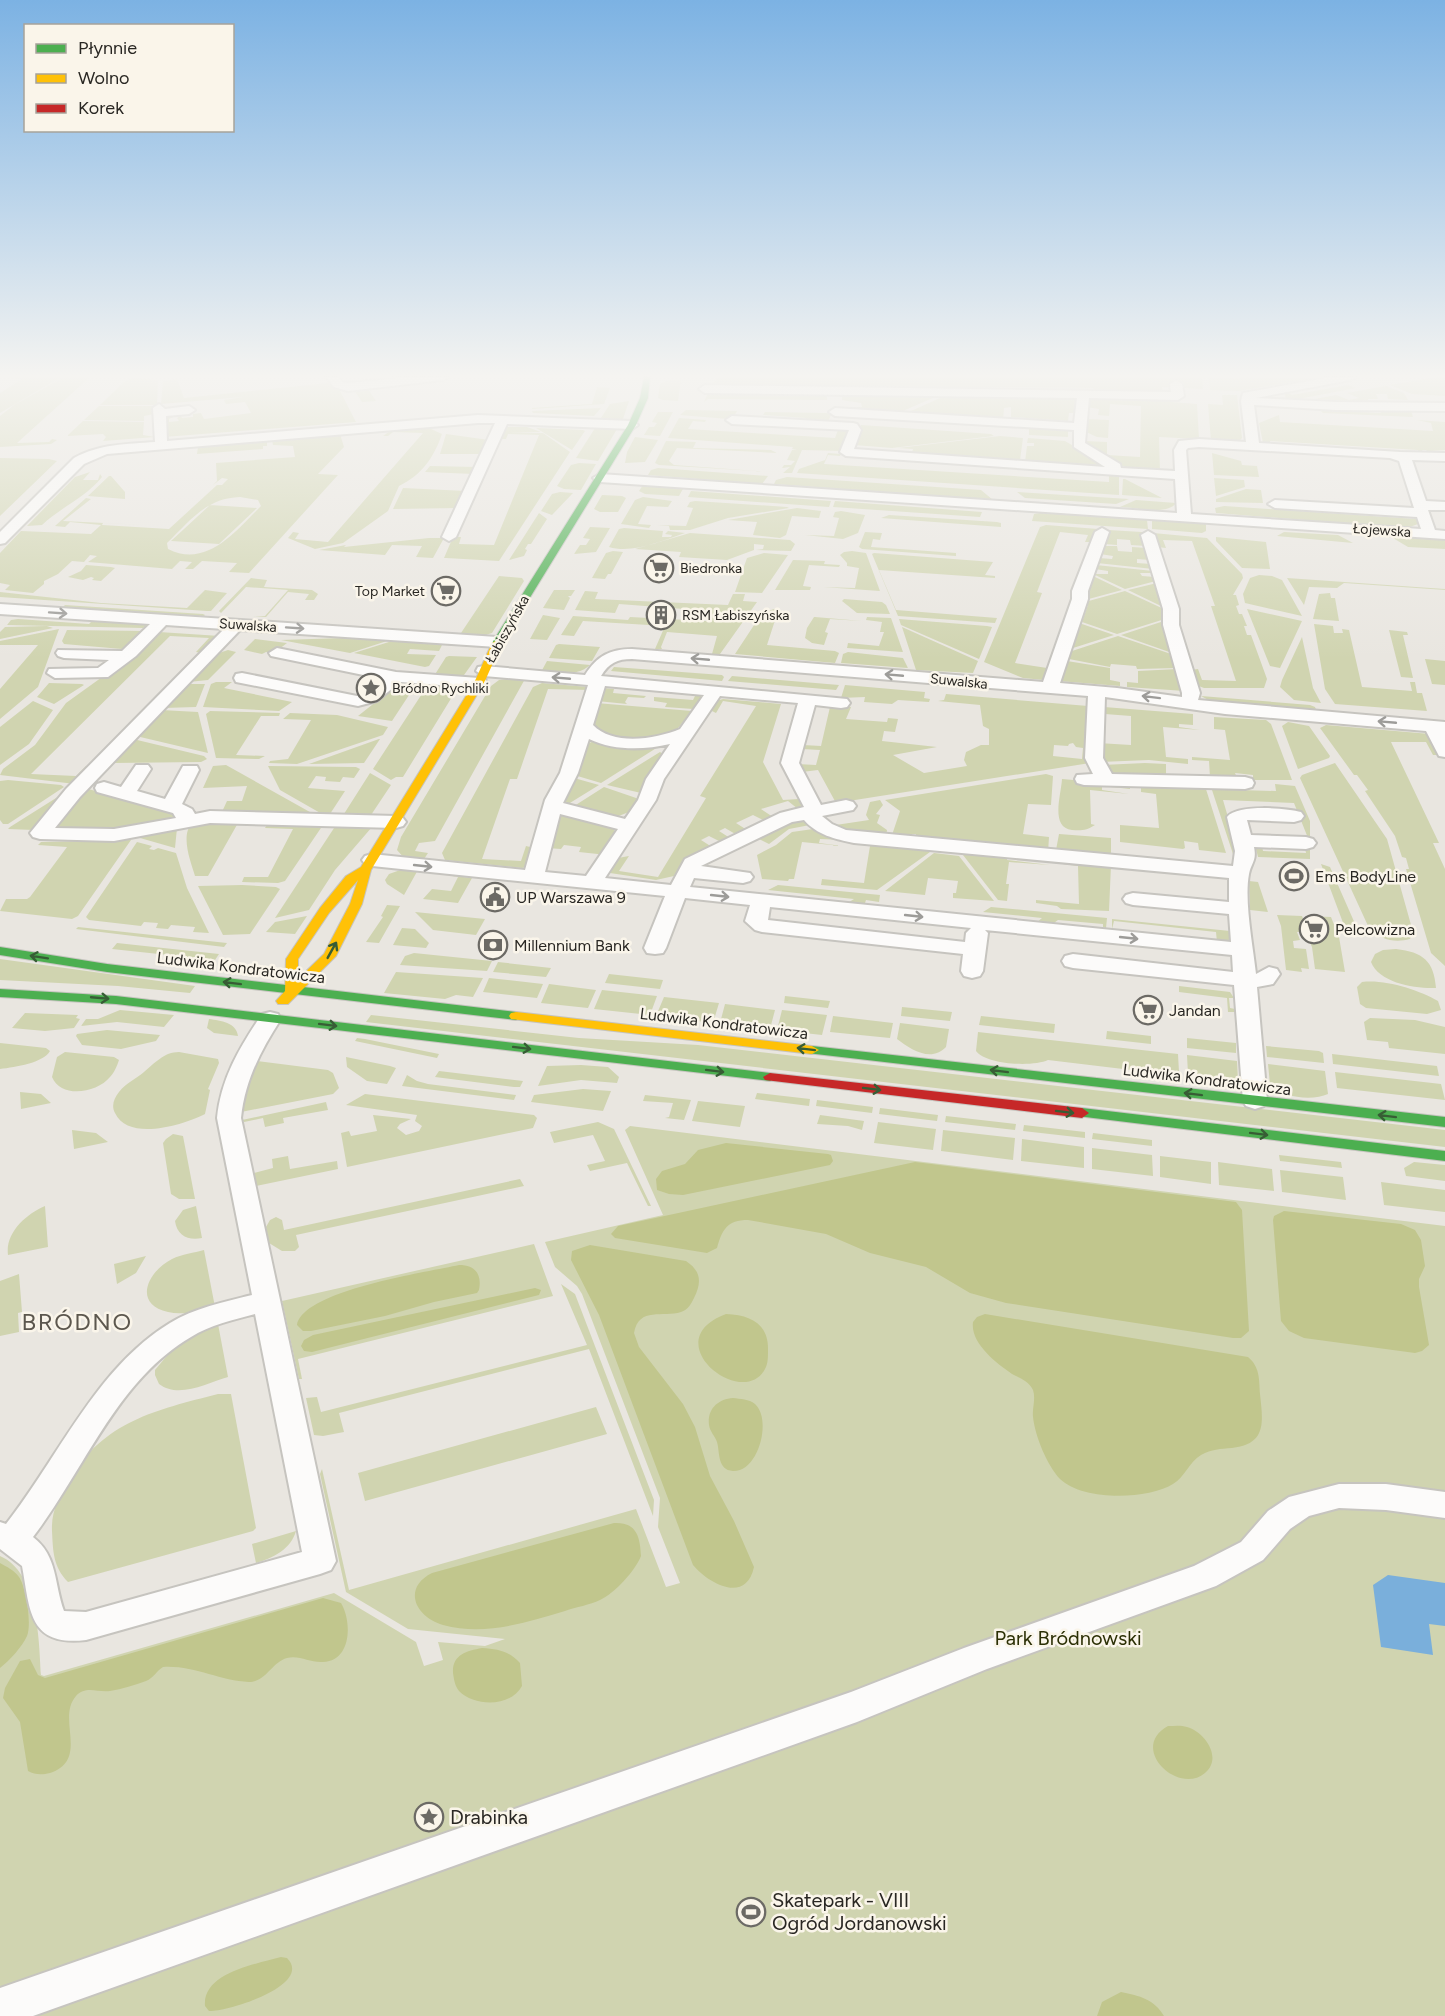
<svg xmlns="http://www.w3.org/2000/svg" width="1445" height="2016" font-family="Figtree,sans-serif">
  <style>
    .green { fill: #d0d4b0; fill-rule: evenodd }
    .forest { fill: #c1c68d }
    .water { fill: #7aafdb }
    .lines { fill: none; stroke-linecap: round; stroke-linejoin: round }
    .street-casing { stroke: #c6c4bf; stroke-width: 4 }
    .fast-casing { stroke: #c6c4bf; stroke-width: 2 }
    .slow-casing { stroke: #c6c4bf; stroke-width: 2 }
    .jam-casing { stroke: #c6c4bf; stroke-width: 2 }
    .street { fill: #fcfbfa; fill-rule: evenodd }
    .fast { fill: #4caf50; fill-rule: evenodd }
    .slow { fill: #ffc107; fill-rule: evenodd }
    .jam { fill: #c62828; fill-rule: evenodd }
    .oneway { stroke: #9d9c99 }
    .oneway2 { stroke: #375d35 }
    .labels { text-anchor: middle; stroke-width: 5; stroke-linejoin: round; paint-order: stroke }
    .far-street-label { font-size: 14px; fill: #292723; stroke: #faf5ea }
    .far-poi-label { font-size: 14px; fill: #292723; stroke: #faf5ea; text-anchor: start }
    .poi-label { font-size: 16px; fill: #292723; stroke: #faf5ea; text-anchor: start }
    .street-label { font-size: 16px; fill: #292723; stroke: #faf5ea }
    .near-park-label { font-size: 20px; fill: #2b2f05; stroke: #faf5ea }
    .near-poi-label { font-size: 20px; fill: #292723; stroke: #faf5ea; text-anchor: start }
    .near-quarter-label { font-size: 24px; letter-spacing: 1.5px; fill: #5c574e; stroke: #faf5ea }
  </style>
  <rect width="100%" height="100%" fill="#e9e6e0"/>
  <!-- green -->
  <path class="green" d="M0,377h61l-61,36v-20l22,-14z
    M64,377h26l-73,66 32,-1 3,-3 5,1 -6,4 -51,3v-31l14,-11z
    M325,377l9,9 23,2 102,-11 -72,8 1,2 -20,2 8,12 -14,1 -8,-12 -14,1 16,31 -192,15 -1,-22 18,-2 -12,6v3l10,-1 -2,-3 4,-3 1,3 11,-1v-3l8,-1 3,6 47,-6 -6,-11 -19,2 -2,-4 19,-3 -82,7 2,-23 14,-2 7,19 144,-15z
    M719,377h483l1,12 -41,-2 1,7 -26,-1 -2,-3h-13l1,3h-28l-2,-5 -111,-1 1,4h-10l-1,-4 -97,-1v4l-6,-1v-3l-149,-2 -1,3 -8,-2z
    M1209,377l32,2 -1,-2 75,1 -76,13 -29,-1z
    M1436,377h9v19l-33,-2 -22,-9z
    M132,378l26,2 -1,25h-57l24,-23z
    M669,380h12l-3,21 -15,-1 -5,-2 2,-14z
    M1348,385l8,3 -63,12 -7,-1 -2,-8 8,4z
    M1386,386l18,7 4,7 -20,-1 -1,-5h-11l2,5h-10v3l-52,-3v3h-17l37,-7 13,5 10,-2 -12,-5z
    M597,387l13,1 -6,16 -72,5v-1l60,-4z
    M717,391v3l110,2v4l-119,-1 -4,3 4,-9z
    M934,394h8l-46,20 -58,-3v-3l24,-1 -1,-4 -19,-3v-4l92,1z
    M949,394l1,3 102,2 -1,-4 27,2v16h-9l-1,8 -57,-4v-10l-7,1 -1,13 -101,-6z
    M1222,395h15l5,43 -2,2 -29,1 -3,-37 15,1z
    M1102,396h4l1,3 47,1 -1,-3h17l1,5 26,2 2,35 -40,-2 1,34c-38,-1 -45,-7 -77,-26l1,-4 23,1v13l33,2 1,-51 -31,-2 -1,12 -11,-1 1,-6 -13,-2 1,-8h15z
    M629,401l-6,18 -24,2 11,-17z
    M99,406h55v8l-10,2v5l-60,-1z
    M1379,407h31l3,10 -90,-4 -3,-3 61,3z
    M601,408l-7,8 -61,-3 -1,-2z
    M686,410l51,1 -4,7 -5,1 -48,-4z
    M658,412h15l-13,24 -16,-1 5,-8h5l3,-4 -5,-1z
    M765,412l61,1 5,1 -3,9h-24l2,-5 -43,-3z
    M1279,415l1,7 153,9 -2,-8 -14,-3 28,2v28l-15,1 1,4 -5,-5h-4l1,3h-4l-1,-3 -148,-9v3l-7,-1 -4,-20z
    M679,418l27,2 -1,2 -12,-1 -5,8 147,9 3,-8 -12,-1 1,-2 23,2 -7,22 -41,-1 -10,23h-9l7,-6 -8,1 2,-3h7l4,-4 -8,-1 5,-10h5l-5,-1 1,-2 -125,-9z
    M1086,419l23,1 -1,18 -11,-1 -13,-6z
    M83,421l61,1 -1,13 12,2 -52,4 3,-4 -3,-3 -36,2z
    M597,425l20,4 -19,32 -22,-3z
    M861,425l130,9 3,2 -102,12 -38,-3z
    M1029,426l39,3v8l-39,-2z
    M504,427h23l14,5 -32,1h34l27,19 -71,109 -53,-3h-2l9,-21h8l-2,7 35,1 45,-110 -31,-1 -2,5h-7z
    M429,428l13,6c-8,23 -20,41 -43,52l-11,25 -45,32 -28,6 -27,-11 5,-6 6,1 -4,6 33,3 95,-109 -30,-1 -5,4h-5l7,-5z
    M536,428l47,2 2,1 -13,19z
    M340,434l4,13 -26,27 20,1 -89,98 -20,-1 8,-9 -35,-2 -9,8h-8l7,-7 -12,-1 -8,8 -84,-7 9,-6 -7,-1 -6,7 -12,-1 -14,13 -14,7v3l-11,9 -28,-3 5,-5 -10,-2v-30l21,-22 70,3 10,-9 -31,-3 -5,5 -10,-1 31,-28 5,1 -28,22 83,4 -43,-2 -1,2 67,4 48,-44h5l6,-6 -6,-1 -9,7 4,-4 -1,-18 79,-6 -2,-11 -20,-1 -1,-5zM240,497l18,3 3,6c-24,24 -54,63 -93,43l-1,-6c23,-22 39,-45 73,-46z
    M446,434l43,6 -6,14h-43z
    M1000,436l23,2 -3,22 -108,-7 1,-4 -15,-1z
    M635,437l23,3 -13,22 -20,1 2,-11z
    M1028,438l37,3 41,24 -81,-3 2,-16h7v-3h-7z
    M267,441v5h-4v3l-66,5 1,-7z
    M666,441l30,1 -3,6 78,2 6,3 -100,-5 -8,13 5,4 96,7 -111,-7 -4,-2z
    M828,453l13,1 -1,2 -12,-1 -4,9 285,18v-9l10,1v21l-322,-22 2,-4 26,-9z
    M1212,453l29,8 1,4 15,1 2,11 -45,-2z
    M0,458l49,1 8,2 -57,55z
    M579,463l17,1 -15,26 -17,-1 -7,-3 14,-21z
    M430,466l47,1 -3,7 -49,-2z
    M658,468l110,8 -6,8 -114,-9 3,-5z
    M90,472l-7,8h15l2,-6 2,3c-17,21 -41,30 -60,48l-15,1 48,-49z
    M109,476h2l14,16v7l-37,-3z
    M787,477l194,13 12,10 -219,-16 2,-4z
    M1214,478l30,2 1,7 -29,9z
    M1123,479h2l37,19 -40,-3z
    M643,485l41,2 -5,9 -34,-2 -6,-3z
    M403,488l63,3 -8,17 -65,1z
    M1246,489l15,1 2,13 -47,-1v-3z
    M691,491l140,10 -2,6 -141,-10z
    M560,492l13,1 -21,22 -11,-4 11,-17z
    M1017,492l112,7 -13,5 -91,-6z
    M602,495l20,1 4,2 -8,14h-18l-6,-3z
    M643,497l29,4 -4,6 -21,-1 -9,18 13,1 -2,3 -28,-4 14,-24z
    M1136,500l40,3c-9,13 -42,4 -56,4z
    M695,501l92,6 2,1 -61,10 -38,12h-20l-1,-4 -12,-1 29,1 7,-18 -6,-1 3,-5z
    M835,501l147,11 -2,5 -147,-10z
    M210,505l47,3 -38,36 -48,-3z
    M1224,506l192,13 2,5 -11,4 -191,-15 -1,-5z
    M797,508l24,3 -2,7 -27,-2 -6,19 -6,3 -27,-3 4,-13 -29,-2z
    M841,511l24,4 -7,18 -15,6 -38,-4 29,1 5,-18 -6,-1 2,-5z
    M1046,512l99,7 2,1 1,9 -116,-8 2,-7z
    M539,513l8,6 -16,25h-3l-3,5 2,1 -3,6 -15,4z
    M889,515l108,7 4,1v4l-120,-9z
    M1154,519l52,4v8l-4,2 -50,-4v-9z
    M1046,525l52,4 -5,13h-8l3,-7 -28,-3 -23,60 5,1 -27,70 32,5 4,-11 3,1 -10,22 -21,-2 -39,-16 56,-135z
    M590,527l20,1 -14,24 -22,2 6,-9h6l4,-6 -7,-1z
    M624,528l39,3 -1,6h9l1,-2 -7,-1 3,-3 17,2c-23,8 -53,21 -76,14l10,-18z
    M1108,530l34,2 4,14 -15,-1 -1,-5 -13,-1v6l-13,-1z
    M865,532l17,1 -2,7 -7,-1 -2,8 85,6v3l-94,-7 -3,-2z
    M1284,532l54,3 15,8 -76,-7z
    M690,533l100,7 5,4 -4,7 -35,-1 7,-1 1,-4 -10,-1v6l-27,10 -48,-3 2,-5 -46,-3z
    M1153,533l54,5 35,36 1,4 -10,17h3l3,10 -3,1 3,8h3l5,12h-3l3,9h4l16,44 -3,9h-60l-8,-3 -5,-15 7,-1 4,11 34,1 -25,-75h4l-23,-65 -29,-1 3,8 -9,-1z
    M1388,535l55,4 2,1v9l-37,-2z
    M1216,537l50,5 4,27 -28,-1 -26,-27z
    M429,538h15l-11,20 -17,-1 6,-11 -30,-1 -7,10 -66,-5 27,-5 -2,2z
    M1103,546h14l1,5 14,1v-5l15,1 3,12 -13,-1v4l14,1 2,5 -56,-6 2,-5 13,1 1,-3 -13,-2z
    M613,551l10,1 -12,22h-3l-3,5 -13,-1 14,-25z
    M852,551l14,2 14,38 -57,-4 32,1 4,-20 -12,-2v-3l-7,-8 4,-3z
    M764,553l24,2 -26,38 -27,-1 12,-34z
    M874,553l119,9 -8,13 10,1v2l-116,-8 17,40 101,8 -2,5 -97,-7 -26,-62z
    M793,560l32,1 -1,3 16,1 -1,2 -30,-2 -6,21 8,1 -1,3h-35z
    M86,565l25,2 4,1 -14,13 -9,-1 2,-2 -3,-1 -8,3 -15,-3 13,-6z
    M1096,565l57,6 1,2h-14l2,3 13,1 1,4 -31,8 -32,-15h15v-3l-13,-2z
    M1259,575l13,1 10,4 20,36 -57,-13 -2,-9 7,-16z
    M499,576l23,2 2,3 -32,52 -13,4 -20,-1z
    M1093,576l29,14 -37,10z
    M251,578l16,2 -3,7 48,3 6,4 -4,6h-9l4,-6 -21,-2 -22,25 -13,-1h12l23,-26 -42,-3 -25,26 -2,-2z
    M1287,578l158,11v1l-101,-7 -7,5 -28,-1 -5,18z
    M1157,583l6,24 -35,-17z
    M205,590l22,3 -16,18h-4l-207,-14v-5l101,11 86,5z
    M554,590h21l-4,6h-3l2,2 -6,12 -21,-2z
    M585,591l13,1 -3,7 133,6 5,-11h12l-2,7 14,1 -37,52h-8l5,-18 -50,-4 -6,15 1,2h-7l10,-23 -82,-5 -9,15 -13,-1 12,-19 55,4 2,-3 76,4 4,-10 -91,-7 -4,9 -40,-3z
    M1125,591l41,19 2,8 -51,16 -35,-12 6,-17 -3,-3z
    M1330,593l1,5h4l4,23 -26,-2 6,-25z
    M844,599l38,3 4,3 4,9 -33,-1 -15,-12z
    M65,605l138,9 2,1 -4,4 -140,-10z
    M777,608h2l-12,37 68,6 4,2 -4,10 -100,-9 27,-41z
    M1247,609l55,12 -22,47 -10,-2z
    M543,615l17,3 -13,22 -17,-1z
    M814,617h1l47,4 -32,-2 -5,13 3,1 -4,12 -12,-2 -7,-5 2,-10z
    M867,617l24,1 12,34 -56,-4 1,-5 31,3 5,-14h-4l2,-10 -16,-2z
    M18,619l71,5 5,-5 58,4 -9,5 -136,-3 4,-5z
    M899,619l88,7 5,1 -13,32 -78,-34z
    M1164,621l8,32 -51,-18z
    M1081,624h1l32,11 -41,13z
    M1314,624l19,2 1,7h9l-1,-4 7,1 13,57 50,4 -2,-9h5l2,11h5l5,18 -92,-7 -10,-15z
    M47,626l6,2 -53,11v-7l5,-5z
    M902,627l76,34 -5,12 -57,-3z
    M59,629l-21,58 -38,32v-30l38,-44h-38v-4z
    M67,630l77,1 -18,17 -4,1 -58,-5 -2,-3z
    M1389,630l18,2 1,3h-5l10,43 -12,-1z
    M159,632l61,4 -18,17 -6,-1 13,-14 -39,-2 -139,138 45,2 10,-10 6,1 -17,17 -75,-9 3,-6 32,-24 31,-42 64,-46z
    M1118,636l56,19 4,13 -41,1 -1,-3 -25,-2 -1,3 -41,-8 3,-8z
    M1302,637l11,51 8,15 -27,-3 -14,-13 2,-7z
    M343,638l44,3 -37,12 -69,-13z
    M255,639l32,4 -13,10 -8,-1 -4,2 -18,-4z
    M392,641l49,3 1,1 -3,6 -29,-2 -3,5 29,1 -7,11 -4,1 -71,-14z
    M559,644l41,3 -8,14 -43,-3 7,-13z
    M228,650l8,2 -28,28 -20,2 25,-27z
    M848,652l55,6 5,10 -67,-5 2,-9z
    M446,657l3,-1 28,1 -13,18 -30,1z
    M1425,659l20,2v24l-13,-1z
    M547,661l43,4c-13,12 -33,8 -49,7z
    M1067,661l43,7v12l10,2v4l-61,-5z
    M614,667l108,8 2,2 -2,4 -111,-10z
    M1178,669l7,22 -58,-4v-5l11,1v-12z
    M732,676l107,9 -3,5 -108,-9z
    M513,678l12,1 -90,162 -16,2 -4,8 13,2 -6,9 -17,-3 -8,-9 4,-13 90,-151 8,-6z
    M216,682h16l-8,6 68,14 -13,9 -76,-4 8,-23z
    M49,683l33,1 2,1 -30,19 -17,-7z
    M429,683l22,2 5,4 -1,3 -52,85h-7l-5,3 -18,-11z
    M542,683l46,4 2,3 -42,-1 -31,90h-7l-28,80 39,2 5,-15 8,2 -5,18 -7,2 -77,-8 -3,-7 91,-166z
    M185,684h20l-9,23 -33,1z
    M845,685l80,7 -1,6 6,1 -1,3 -31,-2 -6,4 -28,-2 1,-5 -24,1z
    M603,688l11,1 -1,4 33,3 -2,2 -16,-1 -3,5 2,2 -30,-3z
    M392,689l19,3 -19,29 -34,-5z
    M696,694h7l-3,5 4,3 -2,3 -6,-1 -3,5 -28,-2 2,-4 -13,-2v-4l39,3z
    M946,694l142,12 3,31 -6,2 -1,18 6,1v5l-254,40 -18,-33 -16,2 -5,-8 19,1 4,-15 -18,-1 1,-4 18,1 9,-39 -15,-2 2,-1 34,3 -5,12 41,3 1,-4 10,1 -3,13 -11,-1 -2,10 55,6 -44,8 31,18 43,-7 -3,-6 2,-8 15,-7h8v-16l-6,-3 -3,-21 -42,-4 6,-1zM1073,743l3,4 7,1 -1,11 -29,-3 1,-11 14,1 1,-2z
    M1201,696l109,9 5,2 2,5 -105,-10z
    M723,699l58,5 -18,58 20,38 16,-1 5,8 -6,2 -10,-8 -27,8 12,8 -8,4 -12,-6 -17,8 11,7 -10,5 -12,-7 -6,3 11,7 -9,4 -12,-6 -8,4 11,7 -29,15 -9,14 -18,4 -46,-7v-4l8,-11 11,-2 -10,15 39,6 48,-79 -6,-2 56,-90 -33,-5 -7,12 -6,-3 6,-9z
    M33,701l20,9 -24,34 -29,21v-38z
    M596,703l96,8 -18,22c-36,6 -51,11 -84,-6z
    M1104,707l89,7v11l-14,-1v3l21,3 -37,-3 3,30 22,2v5l-39,-4 -49,2 -2,-19 33,2v-29l-26,-2z
    M161,710l37,2 10,41 -72,-17z
    M210,711l70,2 -1,3h-18l-25,39 29,1 -6,3 -43,-1 -10,-44z
    M290,713l47,2 51,12 -5,8 -86,29 -28,-1 1,-2 18,-2 23,-39 -28,-1z
    M1214,717l52,3 5,4 21,56h-44v-3l5,1v-3l-18,-2 3,7 -28,-3 -1,-16 -17,-1v-3l38,3 -5,-30 -11,-1z
    M1288,722l21,4 21,30 -1,2 -31,11 -16,-43z
    M1326,725l104,9 12,21h-9l-7,-13h-35l48,101h-6l12,26v97l-14,-13 -25,-84h3l-3,-11 -4,-1 -7,-21 -30,-45 3,-1 -11,-15h-3l-34,-47z
    M133,739l71,17 3,3 -6,3 -89,1z
    M380,739l-16,24 -55,1 70,-25z
    M596,740l62,6v1l-57,36 -27,-8 11,-30z
    M660,752l3,2 -8,11 4,1 -3,4h-5l-10,23 -34,-8z
    M1145,763l21,1v14l-57,-1 -7,-12z
    M1335,763l52,76 26,93 -3,7c-15,4 -30,1 -41,-11l-69,-150 2,-3z
    M226,765l91,51 -96,-2 6,-13h15l5,-15 -44,2 10,-22z
    M268,766l88,1 4,2 -6,9 -11,-1 -3,5 -15,-1 1,-4 -10,-1 -8,12 37,3 -15,23h-8l-42,-24z
    M370,773l21,12 -20,30 -29,2z
    M1046,774l7,2 -2,29 -23,-1 -5,30 26,3 -1,16 -133,-13 1,-6h-4l-1,6 -20,-2 9,-27 -15,-11z
    M574,778l25,7 -34,21 -3,-2z
    M1062,779l68,6v4l-28,-3v4l27,4 -39,-4 1,34 4,1c-8,5 -13,6 -23,5 -22,-3 -11,-34 -10,-51z
    M8,780l53,5 3,2 -56,37h-5l-3,-4v-39z
    M1149,784l56,2 21,67 -27,-3 -1,-7 -14,-2 1,7 -2,1 -63,-7v-17l39,3 -3,-34 -15,-2v-5z
    M1275,784l20,2 15,35v17h-2l-14,-35 -71,-3 16,55 -6,-1 -21,-64 1,-3 25,-1 1,4 37,1z
    M604,787l35,12 -10,13 -13,5 -45,-9z
    M88,789l85,22 3,4c-20,20 -97,16 -124,15l-1,-3z
    M64,793l-30,37 -26,-1 2,-2z
    M880,800l3,5 -7,9 4,1 -3,8 10,7 -1,8 -57,-12 40,-6 -3,-5 4,-13z
    M563,815l51,13 1,5 -11,17 3,5 -28,-3 2,-5 -17,-2 -3,4 -14,-1 12,-32z
    M805,820l5,5 -21,4 -20,15 -12,-6 35,-17z
    M325,822l-40,59 -7,2 -36,-1 2,-5h24l25,-48 -28,-1 3,-5z
    M338,822l34,5 -37,43 -26,40 -34,8z
    M192,823h46l-30,53h-13c-4,-14 -15,-40 -3,-53z
    M177,828l-2,20 -35,-10 2,-4z
    M813,829l31,11 -24,-1 -1,4 23,3 -40,-4 -8,37h-5l-1,2 -26,-2 -5,-24 19,-10 16,-13z
    M1059,834l52,4v20l-55,-8z
    M131,840l-53,76 -6,3 -72,-8 6,-12h21l3,-2 37,-50 -29,-2 3,-3z
    M137,842l15,4 -3,3 5,1 4,-2 18,5 11,35 22,45 -16,-1 2,-5 -24,-2 -3,4 -12,-1 2,-5 -14,-1 -3,4 -52,-6 -3,-3z
    M854,843l76,5v4l-53,38 -56,-5 1,-6 42,4 6,-37z
    M1262,846l1,5 43,2 -1,-5h5v11l-52,-2 -2,-8z
    M964,852l44,3 -1,5 43,5 -41,-3 -3,22h3l-2,17 -9,-1 -35,-45z
    M934,853l25,3 35,45 -41,-3v-5h3l2,-12 -30,-3 -3,17 -40,-4z
    M1056,861l55,4 -2,46 -48,-2 -4,-3 -21,-3v-3l43,4 -1,-38 -23,-3z
    M1321,864l9,3 30,68 -12,1z
    M406,868h13l-15,27 -17,-11 -2,-4 4,-6z
    M446,875l26,3 -14,25 -35,-4 9,-10 19,2 7,-14z
    M1249,881l9,1 10,30 -18,-2z
    M242,885l34,2 4,2 -30,45 -27,1 -25,-49z
    M778,885l102,10 -1,7 -13,-2 -2,6 -18,-2 8,-5 -86,-9z
    M387,905l13,1 -21,37 -13,-1 17,-25 -2,-1z
    M991,907l116,11 -1,10 -3,-1v-3l-45,-4 -7,5 -15,-2 6,-5 -59,-6z
    M415,912l70,7 -9,16 -43,-5z
    M1277,915l25,1 6,15 -11,1 3,8 -7,1 1,7 12,1 3,20 -8,-1 1,4 -16,-2 -5,-44z
    M307,916l-12,18 -29,-2 9,-10z
    M1308,916l23,1 8,20 6,35 -30,-3 -3,-22 -5,-11 7,-2z
    M1112,919l118,12v8l-4,3h-9l-1,-10 -102,-11 -2,8z
    M78,927l149,16 -3,4 -148,-18z
    M402,928l13,1 14,14 -3,5 -33,-3z
    M117,943l102,11 -4,6 -103,-11z
    M1396,949c27,3 38,12 40,39 -20,1 -57,-5 -65,-26l4,-8 8,-4z
    M414,953l78,8 -5,10 -87,-6 5,-9z
    M0,959l195,27 -5,7 -72,-7 -118,-6z
    M498,962l53,6 -5,9 -53,-5z
    M396,972l87,6 -10,19 -17,-2 -11,4 -61,-6z
    M609,974l54,6 -3,9 -55,-6z
    M489,978l54,6 -6,14 -54,-6z
    M1362,982c23,-3 57,8 76,19l3,9 -14,4 -61,-6 -6,-4 -3,-17z
    M549,984l47,6 -8,18 -47,-5z
    M1179,986l51,6 4,6h-5l1,10 5,1v3h-7l-1,-14 -48,-6z
    M602,990l55,6 -7,19 -56,-6z
    M785,996l45,5 -2,7 -44,-5z
    M664,997l55,6 -6,20 -57,-7z
    M725,1004l50,6 -5,19 -50,-6z
    M902,1007l50,5 -2,9 -49,-5z
    M120,1010l54,5 -10,12 -47,-5 -36,4 5,-7h12z
    M782,1010l45,5 -5,20 -45,-5z
    M25,1013l53,2 -2,3 4,1 -6,9 -29,3 -33,-3z
    M371,1015l208,23 119,7 747,85v17l-1079,-125z
    M833,1016l60,7 -3,15 -60,-6z
    M981,1016l74,8 -1,9 -75,-8z
    M1370,1018l45,2 30,7v27l-56,-6 -1,-6 -21,-2 -3,-18z
    M209,1019c12,2 27,3 29,17l-24,-3 -7,-5z
    M900,1023l49,6 -3,18c-15,16 -36,2 -49,-8z
    M107,1030l53,5 -4,6 -35,8 -39,-4 -6,-9 1,-2z
    M1107,1031l44,5v8l-45,-5z
    M978,1032l200,22 1,18 -28,-2 -3,2 -100,-12c-15,7 -61,5 -72,-9z
    M357,1038l8,1 74,15 -2,4 -82,-17z
    M1187,1038l49,5v10l-49,-5z
    M0,1043l46,5 4,3c-7,12 -34,16 -50,18z
    M1266,1046l53,5 4,2 1,10 -57,-6z
    M65,1052l49,5 5,3c-2,6 -5,13 -9,17 -13,16 -49,22 -58,0l5,-20z
    M179,1052l39,7 1,4 -11,26 2,1 -5,24c-21,11 -77,28 -90,-1 -4,-7 -1,-15 4,-21 7,-9 17,-13 25,-20 11,-9 20,-20 35,-20z
    M1332,1054l105,12 2,10 -106,-12z
    M1187,1055l50,6 1,20c-15,17 -35,-6 -50,-7z
    M346,1057l44,9 6,2 -9,16 -20,-3 -20,-14z
    M257,1061l71,9 5,3 6,15 -6,6 -92,18 3,-17z
    M1268,1064l57,7 3,23c-15,7 -47,4 -58,-10z
    M581,1065l27,2 11,10 -2,6 -36,-3 -43,6 9,-20z
    M439,1071l84,10 -3,6h-6l-79,-10z
    M1335,1072l106,12 4,16 -108,-12z
    M407,1075l10,6 11,3 88,11 -2,5 -112,-14z
    M583,1089l28,2 -8,20 -72,-9 3,-7z
    M20,1092l21,2 10,9 -30,6z
    M757,1093l53,6 -1,7 -54,-7z
    M365,1094l169,21 3,3 -4,10 -186,39 -6,-34 8,-2 2,5 26,-5 -4,-16 38,4 -11,5 -3,4 9,7 13,-4 3,-5 -7,-5 2,-6 -71,-10z
    M645,1095l46,5 -7,20 -19,-2 4,-1 4,-14 -30,-2z
    M817,1100l56,7 -1,6 -56,-7z
    M698,1101l47,5 -5,21 -48,-6z
    M326,1102l2,8 -45,8 1,5 -19,4 -2,-9 -19,4 -2,-2z
    M880,1108l58,7 -1,6 -58,-7z
    M820,1115l44,6 -2,9 -14,-4 -31,-2z
    M946,1116l70,8 -1,6 -70,-8z
    M598,1122l16,7 37,77h-3l-21,-43 -37,8 -3,-6 18,-4 -12,-26 -39,8 -4,-11z
    M878,1122l58,7 -3,21 -59,-7z
    M1024,1125l61,7v6l-62,-7z
    M630,1126l815,100v790h-1445v-460c38,16 39,83 41,119l3,1 290,-83 82,49 8,24 19,-6 -5,-18 47,4 20,-7 -97,-10 -62,-37 -26,-118 2,-5 27,121 287,-81 30,78 14,-4 -22,-56 2,-29 -78,-204 -5,-8 -22,-19 -10,-25 118,-27 -38,-85z
    M72,1130l24,3 12,9 -34,7z
    M943,1130l72,8 -2,22 -72,-9z
    M1093,1133l59,7v6l-60,-7z
    M173,1134l10,2 12,63h-16l-8,-5 -8,-51 3,-4z
    M1022,1139l62,8v21l-63,-7z
    M1092,1148l60,7 1,21 -61,-7z
    M1279,1155l62,7 1,6 -62,-7z
    M288,1156l2,13 47,-8 1,8 -82,17 -2,-13 19,-5 -1,-9z
    M1160,1156l51,6v22l-51,-7z
    M1218,1162l54,7 2,22 -55,-6z
    M1414,1162l31,3v16l-39,-5 -2,-8z
    M1280,1170l63,7 3,23 -64,-8z
    M520,1179l4,7 -228,49 3,12 -4,4h-13l-13,-8 -3,-16 4,-7 6,-3 6,3 2,10z
    M1381,1182l64,8v22l-61,-7z
    M45,1206l3,41 -40,8c-3,-22 18,-41 37,-49z
    M196,1206l6,32c-13,3 -25,-2 -27,-17l8,-11z
    M534,1244l19,52 -255,63 4,20h-3l-17,-78z
    M204,1250l11,57c-15,3 -31,9 -47,5 -36,-8 -20,-41 4,-53 10,-5 22,-6 32,-9z
    M146,1256l-10,17 -19,11 -3,-20z
    M19,1274l3,38 -4,1 1,19 -19,4v-55z
    M561,1284l14,10 79,206 -1,16 -64,-167 -250,64 5,19 -21,4 -9,-1 -8,-37 11,-1 4,15 266,-67z
    M218,1324l10,53c-21,6 -49,22 -69,7l-4,-9v-5l15,-18 25,-21z
    M218,1394h13l25,134 -3,3 -185,51c-15,-15 -15,-31 -16,-51 -1,-19 7,-35 17,-51 35,-59 87,-70 149,-86z
    M596,1407l11,27 -242,67 -7,-28z
    M296,1531c-5,18 -23,27 -40,32l-4,-19z"/>
  <!-- forest -->
  <path class="forest" d="M726,1143l102,11 3,1 2,6 -3,4 -147,30 -14,-1 -12,-4 -1,-11 6,-8 23,-7 13,-14z
    M915,1162l321,40 6,8 7,121 -8,7h-8l-227,-35 -36,-10 -44,-26 -56,-14 -44,-19 -78,-14c-21,0 -26,10 -31,28l-10,5 -92,-15 -4,-4 7,-8z
    M1284,1211l117,13 14,6 6,10 4,26 -6,13v8l10,58 -7,6 -7,2 -111,-15 -15,-7 -8,-10 -8,-101 1,-4z
    M590,1245l96,16c15,10 16,21 8,37 -3,6 -6,12 -13,14 -18,6 -42,-6 -47,21l5,14 44,57 12,23 15,49 24,45 20,46c-8,37 -45,17 -61,-2l-94,-250 -28,-55 1,-9z
    M459,1265c17,0 23,10 20,25l-2,3 -43,9 -49,14 -74,15h-8l-6,-6c6,-35 131,-53 162,-60z
    M535,1288l6,2 -2,5 -227,57 -8,-1 -3,-5 3,-6 9,-5z
    M726,1314c25,1 43,10 42,37 0,6 0,13 -3,18 -22,42 -111,-28 -39,-55z
    M985,1314l263,43c12,10 11,22 12,37 3,28 7,50 -28,54 -12,1 -20,1 -31,7 -12,7 -16,22 -28,29 -26,16 -90,17 -113,-5 -13,-14 -25,-43 -27,-62 -1,-9 3,-18 0,-27 -4,-9 -13,-12 -21,-16 -16,-11 -42,-31 -39,-52l4,-5z
    M733,1398c7,1 16,1 22,6 17,15 4,68 -22,67 -16,-1 -13,-19 -16,-29 -2,-6 -7,-10 -8,-17 -2,-16 9,-26 24,-27z
    M614,1523c23,-1 26,14 27,33 -6,15 -26,37 -41,44 -10,5 -24,7 -35,11 -40,12 -80,25 -122,14 -28,-8 -41,-37 -11,-52z
    M0,1563c7,4 14,7 19,14 7,10 13,47 8,59 -5,11 -17,24 -27,32z
    M323,1598l18,5c11,18 11,58 -18,59 -13,1 -23,-7 -36,-4 -15,4 -21,24 -38,24 -29,-1 -56,-17 -86,-15 -7,4 -9,11 -17,14 -11,4 -24,8 -36,10 -12,2 -24,-6 -34,5 -20,23 14,63 -26,77 -8,2 -15,2 -22,-2l-8,-49 -17,-24 2,-10 15,-27 10,-2 8,16 7,3z
    M482,1648c16,1 27,3 38,15l2,23c-11,21 -47,21 -63,5 -4,-5 -5,-11 -6,-18 -1,-18 13,-22 29,-25z
    M1168,1726c6,0 13,-1 19,1 18,5 36,31 18,46 -27,23 -77,-25 -37,-47z
    M281,1957l6,1c27,27 -60,54 -78,53l-4,-5c-3,-33 51,-42 76,-49z
    M1121,1992c19,4 33,7 43,24h-67l5,-14z"/>
  <!-- water -->
  <path class="water" d="M1388,1575l57,8v43l-16,-2 4,31 -52,-8 -8,-62z"/>
  <g class="lines">
    <!-- street casing -->
    <g class="street-casing">
      <path id="street" d="M326,377h12l4,5 6,1 62,-6h39l-6,3 -95,11 -14,-4z
        M1331,377h25l-6,3 -94,18 80,4 109,1v8l-109,-1 -82,-5 5,38 141,9 45,1v8l-33,-1 14,41 19,1v8h-17l7,20 10,1v8l-845,-57 -7,-4 7,-4 577,39 -2,-34 -329,-23 -6,-4 9,-22 -117,-6 -6,-4 6,-4 121,7 4,1 4,6 -7,19 251,18 -31,-20v-17l-239,-14 -6,-4 6,-4 239,15 3,-25 -372,-5 -6,-4 6,-4 466,7 -1,-8 6,-4 6,4 2,12 -6,4 -89,-2 -4,45 35,21 1,4 54,3 -1,-21 5,-9 20,-2 47,3 -5,-41 2,-8zM1199,447l191,11 9,3 15,47 -139,-8 -7,4 7,4 142,9 4,12 -230,-15 -5,-64 2,-2z
        M159,404l6,5 24,-3 6,4 -6,4 -23,2 1,25 311,-26 154,6 6,4 -6,4 -125,-5 -51,113 -7,4 -7,-4 53,-114h-17l-371,31 -23,10 -79,79 -5,1v-12l74,-74c25,-14 53,-14 81,-16l-2,-34z
        M1102,528l7,4 -21,59v8l-28,84 57,5 65,9v-4l-19,-68v-16l-22,-74 7,-4 7,4 24,74v16l21,68 -2,7 247,22v35l-6,-1 -13,-25 -201,-17 -120,-17 -2,61 9,16 133,3 7,2 2,4 -2,4 -7,2 -161,-4 -7,-2 -2,-4 2,-4 16,-1 -8,-16 3,-62 -456,-37c-15,0 -23,4 -31,17l246,23 3,4 -3,4 -6,1 -26,-3 -16,58 22,42 25,-5 7,2 3,4 -3,4 -31,6 10,8 14,6 387,36 2,-15 -8,-34c10,-13 59,-9 74,-5l3,4 -3,4 -7,2 -47,-2 4,15 55,2 7,2 3,4 -3,4 -7,2 -52,-2c3,14 -3,16 -5,27 -5,27 4,72 7,100l13,-7 8,2 3,5 -7,10 -16,3 10,114 -3,5 -9,3 -9,-3 -3,-5 -9,-116 -161,-17 -8,-2 -3,-5 3,-5 8,-2 160,18 -1,-17 -247,-25 3,3 -5,38 -3,5 -8,2 -8,-2 -3,-5 2,-17 -201,-22 -7,-2 -10,-9 5,-16 -65,-7 -19,50 -3,5 -8,1 -8,-1 -3,-5 21,-52 -293,-30 -7,-2 -3,-4 3,-4 7,-2 153,16 20,-70 15,-27 28,-88 -104,-9 -8,-5 2,-4 6,-1 101,9c12,-19 25,-26 47,-26l411,33 29,-83v-8l23,-59zM605,686l99,9 -24,34c-24,10 -67,17 -87,-4zM720,696l78,7 -17,60 23,44 -24,6 -95,46 -14,26 -66,-7 51,-78 8,-21zM589,739c25,12 55,11 81,5l-24,35 -8,21 -13,19 -62,-16 15,-30zM560,814l58,15 -32,47 -41,-4zM804,820c13,15 31,19 50,23l375,35v24l-96,-9 -7,2 -3,4 3,4 7,2 96,9 2,28 -541,-55 4,-9 49,5 7,-2 3,-4 -3,-4 -49,-7 91,-44zM770,907l201,21 -5,5 -1,9 -197,-22z
        M0,604l497,33 8,5 -8,5 -257,-17 -160,167 -25,31 59,1 62,-11 -3,-5 -76,-21 -2,-4 2,-4 7,-2 17,5 15,-22h12l3,4 -14,22 28,8 18,-33h14l2,4 -17,34 10,5 3,5 15,-3 186,5 7,2 3,4 -3,4 -7,2 -186,-5 -96,18 -74,-2 -7,-2 -3,-4 36,-44 158,-160 -58,-4 -30,31 -28,21 -53,1 -8,-5 2,-4 49,-1 11,-8 -45,-2 -6,-2 -2,-3 2,-3 64,1 28,-27 -150,-10z
        M277,648l119,24 83,6 6,1 2,4 -2,4 -6,1 -79,-6 -23,19 -19,5 -122,-24 -2,-4 2,-4 6,-1 115,23 8,-3 18,-14 -112,-23 -2,-3z
        M270,1012l8,2 3,5c-20,31 -36,61 -40,99l95,443 -5,9 -11,4 -234,66c-58,7 -56,-31 -64,-74l-22,-17v-27l6,2c53,-67 89,-155 164,-201 24,-15 54,-21 82,-28l-35,-177c4,-40 23,-71 45,-104zM255,1314l47,238 -216,60 -22,-1c-10,-27 -6,-55 -31,-74 51,-66 83,-156 158,-200 19,-12 42,-17 64,-23z
        M1339,1484h47l59,8v26l-59,-8 -47,-2 -30,8 -19,13 -27,31 -47,26 -229,83 -130,53 -824,294h-33v-28l851,-296 113,-44 230,-82 47,-24 27,-31 21,-14z"/>
    </g>
    <!-- fast casing -->
    <g class="fast-casing">
      <path id="fast" d="M644,377h6l-2,21 -12,27 -134,218 -8,2 -2,-2 136,-218 12,-27z
        M0,947l107,17 409,48 7,4 -7,4 -409,-48 -107,-17z
        M0,989l116,7 654,77 7,4 -7,4 -654,-77 -116,-7z
        M812,1046l633,71v10l-638,-74 -2,-3 2,-3z
        M1082,1108l363,43v10l-368,-45 -2,-3 2,-3z"/>
    </g>
    <!-- slow casing -->
    <g class="slow-casing">
      <path id="slow" d="M497,640l5,3 -18,40 -113,187 -9,34 -26,52 -48,48h-10l-2,-3 9,-10 1,-32 34,-51 26,-32 15,-9 113,-184 18,-40zM358,880l-8,24 -26,50 -26,25v-20l31,-46z
        M516,1012l296,34 7,4 -7,4 -301,-35 -2,-3 2,-3z"/>
    </g>
    <!-- jam casing -->
    <g class="jam-casing">
      <path id="jam" d="M770,1073l312,35 7,5 -7,5 -317,-38 -2,-3z"/>
    </g>
    <!-- street -->
    <use href="#street" class="street"/>
    <!-- fast -->
    <use href="#fast" class="fast"/>
    <!-- slow -->
    <use href="#slow" class="slow"/>
    <!-- jam -->
    <use href="#jam" class="jam"/>
  </g>
  <!-- one-way arrows -->
  <defs><path id="oneway-shaft" d="M-6 0H5M1.5-3L5.5 0L1.5 3" fill="none" stroke-width="1.6" stroke-linecap="round" stroke-linejoin="round" transform="scale(1.5)"/></defs>
  <g class="oneway">
    <use href="#oneway-shaft" transform="translate(58 613) rotate(4)"/>
    <use href="#oneway-shaft" transform="translate(295 628) rotate(4)"/>
    <use href="#oneway-shaft" transform="translate(700 659) rotate(-175)"/>
    <use href="#oneway-shaft" transform="translate(894 675) rotate(-175)"/>
    <use href="#oneway-shaft" transform="translate(561 678) rotate(-175)"/>
    <use href="#oneway-shaft" transform="translate(1151 697) rotate(-173)"/>
    <use href="#oneway-shaft" transform="translate(1387 722) rotate(-175)"/>
    <use href="#oneway-shaft" transform="translate(423 866) rotate(6)"/>
    <use href="#oneway-shaft" transform="translate(720 896) rotate(6)"/>
    <use href="#oneway-shaft" transform="translate(914 916) rotate(6)"/>
    <use href="#oneway-shaft" transform="translate(1129 938) rotate(6)"/>
  </g>
  <g class="oneway2">
    <use href="#oneway-shaft" transform="translate(332 950) rotate(-61)"/>
    <use href="#oneway-shaft" transform="translate(39 957) rotate(-171)"/>
    <use href="#oneway-shaft" transform="translate(232 983) rotate(-173)"/>
    <use href="#oneway-shaft" transform="translate(100 998) rotate(5)"/>
    <use href="#oneway-shaft" transform="translate(328 1025) rotate(7)"/>
    <use href="#oneway-shaft" transform="translate(522 1048) rotate(7)"/>
    <use href="#oneway-shaft" transform="translate(806 1049) rotate(-173)"/>
    <use href="#oneway-shaft" transform="translate(715 1071) rotate(7)"/>
    <use href="#oneway-shaft" transform="translate(999 1071) rotate(-173)"/>
    <use href="#oneway-shaft" transform="translate(872 1089) rotate(7)"/>
    <use href="#oneway-shaft" transform="translate(1193 1094) rotate(-173)"/>
    <use href="#oneway-shaft" transform="translate(1065 1112) rotate(7)"/>
    <use href="#oneway-shaft" transform="translate(1387 1116) rotate(-173)"/>
    <use href="#oneway-shaft" transform="translate(1259 1134) rotate(7)"/>
  </g>
  <!-- sky -->
  <linearGradient id="sky" x2="0" y2="1"><stop stop-color="#7cb2e3"/><stop offset="0.57" stop-color="#f5f4f1"/><stop offset="1" stop-color="#f5f4f1" stop-opacity="0"/></linearGradient>
  <rect width="1445" height="659" fill="url(#sky)"/>
  <!-- icons -->
  <defs>
    <g id="supermarket-ring" transform="scale(1.5)"><circle r="9.5" fill="#faf5ea" stroke="#6c6a65" stroke-width="1.5"/><path d="M-6-5.5h2.5l.6 2H6L4.5 2H-2.5L-4.4-4H-6ZM-1.5 3.2a1.3 1.3 0 1 0 .1 0ZM3 3.2a1.3 1.3 0 1 0 .1 0Z" fill="#6c6a65"/></g>
    <g id="building-ring" transform="scale(1.5)"><circle r="9.5" fill="#faf5ea" stroke="#6c6a65" stroke-width="1.5"/><path d="M-4-6H4V6H1V3H-1V6H-4ZM-2.5-4.3h1.7v1.8h-1.7ZM.8-4.3h1.7v1.8H.8ZM-2.5-1h1.7V.8h-1.7ZM.8-1h1.7V.8H.8Z" fill="#6c6a65"/></g>
    <g id="sight-ring" transform="scale(1.5)"><circle r="9.5" fill="#faf5ea" stroke="#6c6a65" stroke-width="1.5"/><path d="M0-6L1.8-2.2L6-1.7L2.9 1.2L3.7 5.4L0 3.3L-3.7 5.4L-2.9 1.2L-6-1.7L-1.8-2.2Z" fill="#6c6a65"/></g>
    <g id="stadium-ring" transform="scale(1.5)"><circle r="9.5" fill="#faf5ea" stroke="#6c6a65" stroke-width="1.5"/><path d="M0-5a6.5 5 0 1 0 0 10a6.5 5 0 1 0 0-10ZM-3.5-1.8h7v3.6h-7Z" fill="#6c6a65"/></g>
    <g id="civic-ring" transform="scale(1.5)"><circle r="9.5" fill="#faf5ea" stroke="#6c6a65" stroke-width="1.5"/><path d="M-.6-6.5H3V-4.5H.6V-3L4-1V1h2V6H-6V1h2V-1L-.6-3ZM-1.2 2.5V6h2.4V2.5Z" fill="#6c6a65"/></g>
    <g id="bank-ring" transform="scale(1.5)"><circle r="9.5" fill="#faf5ea" stroke="#6c6a65" stroke-width="1.5"/><path d="M-6-4H6V4H-6ZM0-2.3a2.3 2.3 0 1 0 0 4.6a2.3 2.3 0 1 0 0-4.6Z" fill="#6c6a65"/></g>
  </defs>
  <g fill-rule="evenodd">
    <use href="#supermarket-ring" x="659" y="568"/>
    <use href="#supermarket-ring" x="446" y="591"/>
    <use href="#building-ring" x="661" y="615"/>
    <use href="#sight-ring" x="371" y="688"/>
    <use href="#stadium-ring" x="1294" y="876"/>
    <use href="#civic-ring" x="495" y="897"/>
    <use href="#supermarket-ring" x="1314" y="929"/>
    <use href="#bank-ring" x="493" y="945"/>
    <use href="#supermarket-ring" x="1148" y="1010"/>
    <use href="#sight-ring" x="429" y="1817"/>
    <use href="#stadium-ring" x="751" y="1912"/>
  </g>
  <g class="labels">
    <!-- far-street labels -->
    <g class="far-street-label">
      <text transform="translate(1382 530) rotate(4)" y="5">Łojewska</text>
      <text transform="translate(248 625) rotate(4)" y="5">Suwalska</text>
      <text transform="translate(507 629) rotate(-61)" y="5">Łabiszyńska</text>
      <text transform="translate(959 681) rotate(6)" y="5">Suwalska</text>
    </g>
    <!-- far-poi labels -->
    <g class="far-poi-label">
      <text x="680" y="573">Biedronka</text>
      <text x="425" y="596" text-anchor="end">Top Market</text>
      <text x="682" y="620">RSM Łabiszyńska</text>
      <text x="392" y="693">Bródno Rychliki</text>
    </g>
    <!-- poi labels -->
    <g class="poi-label">
      <text x="1315" y="882">Ems BodyLine</text>
      <text x="516" y="903">UP Warszawa 9</text>
      <text x="1335" y="935">Pelcowizna</text>
      <text x="514" y="951">Millennium Bank</text>
      <text x="1169" y="1016">Jandan</text>
    </g>
    <!-- street labels -->
    <g class="street-label">
      <text transform="translate(241 967) rotate(7)" y="6">Ludwika Kondratowicza</text>
      <text transform="translate(724 1023) rotate(7)" y="6">Ludwika Kondratowicza</text>
      <text transform="translate(1207 1079) rotate(7)" y="6">Ludwika Kondratowicza</text>
    </g>
    <!-- near-park labels -->
    <g class="near-park-label">
      <text x="1068" y="1645">Park Bródnowski</text>
    </g>
    <!-- near-poi labels -->
    <g class="near-poi-label">
      <text x="450" y="1824">Drabinka</text>
      <text x="772" y="1907">Skatepark - VIII<tspan x="772" dy="23">Ogród Jordanowski</tspan></text>
    </g>
    <!-- near-quarter labels -->
    <g class="near-quarter-label">
      <text x="77" y="1330">BRÓDNO</text>
    </g>
  </g>
  <!-- legend -->
  <rect x="24" y="24" width="210" height="108" fill="#faf5ea" stroke="#a6a39a" stroke-width="1.5"/>
  <rect x="36" y="44" width="30" height="9" fill="#4caf50" stroke="#a6a39a" stroke-width="1.5"/>
  <text x="78" y="54" font-size="18" fill="#292723">Płynnie</text>
  <rect x="36" y="74" width="30" height="9" fill="#ffc107" stroke="#a6a39a" stroke-width="1.5"/>
  <text x="78" y="84" font-size="18" fill="#292723">Wolno</text>
  <rect x="36" y="104" width="30" height="9" fill="#c62828" stroke="#a6a39a" stroke-width="1.5"/>
  <text x="78" y="114" font-size="18" fill="#292723">Korek</text>
</svg>
